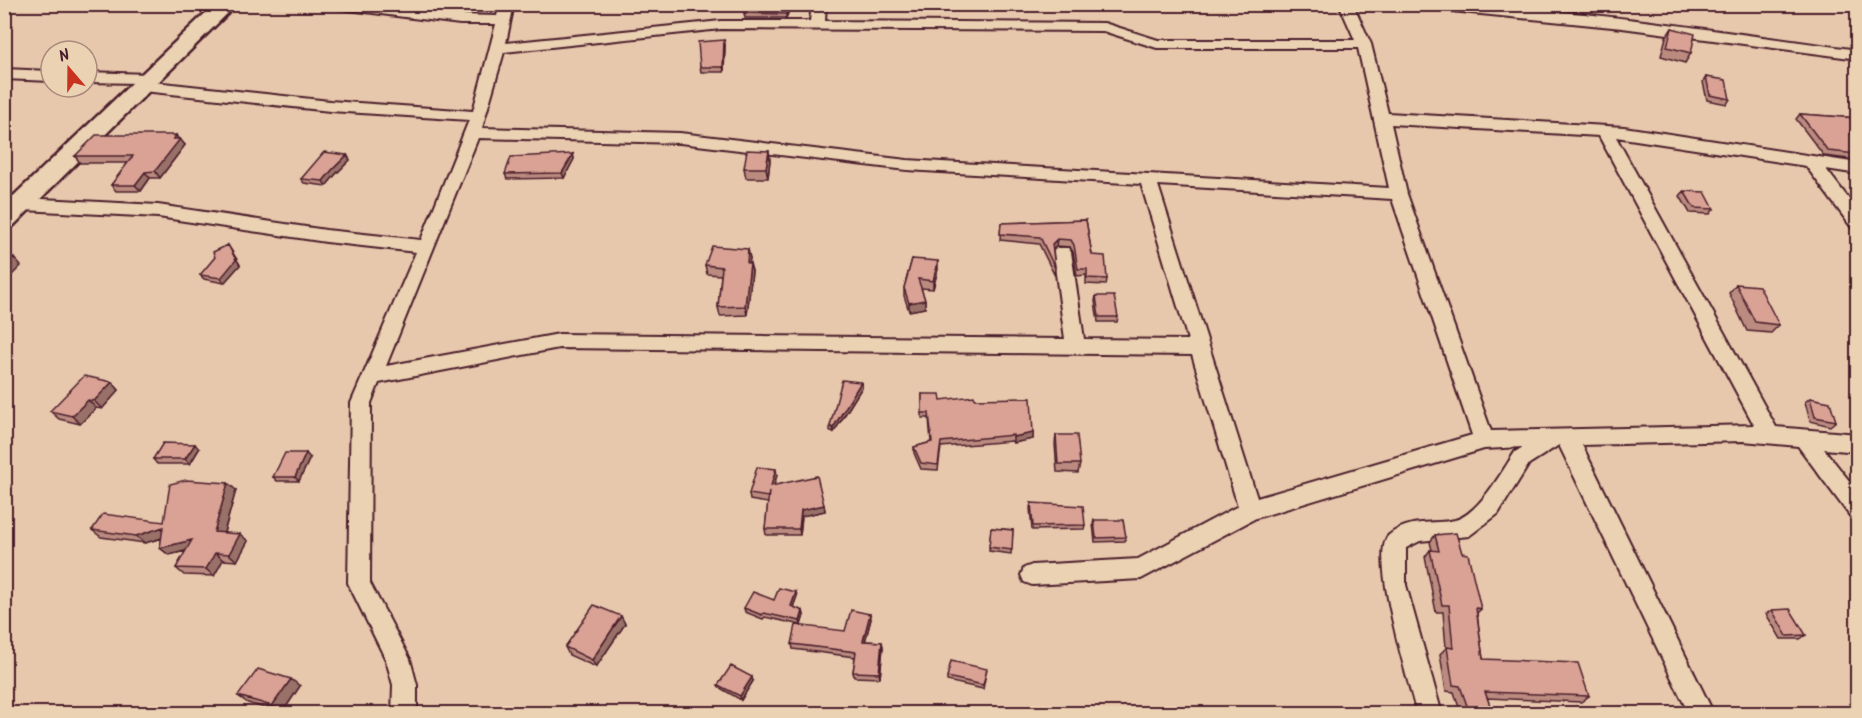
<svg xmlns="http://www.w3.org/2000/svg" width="1862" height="718" font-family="Kalam,sans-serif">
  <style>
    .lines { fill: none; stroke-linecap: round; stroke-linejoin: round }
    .street-casing { stroke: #4a1f2b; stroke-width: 4 }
    .secondary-casing { stroke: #4a1f2b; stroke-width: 5 }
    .street { fill: #ebd2b3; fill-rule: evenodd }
    .secondary { fill: #ebd2b3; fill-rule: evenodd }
    .wall { fill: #bb8b80; stroke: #4a1f2b; stroke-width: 1.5 }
    .shaded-wall { fill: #997168; stroke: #4a1f2b; stroke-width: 1.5 }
    .building { fill: #daa295; stroke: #4a1f2b; stroke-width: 1.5 }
  </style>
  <rect width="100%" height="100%" fill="#e8c8ad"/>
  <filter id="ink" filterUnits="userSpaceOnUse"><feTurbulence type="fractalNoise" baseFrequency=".0167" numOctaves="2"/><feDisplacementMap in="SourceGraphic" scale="12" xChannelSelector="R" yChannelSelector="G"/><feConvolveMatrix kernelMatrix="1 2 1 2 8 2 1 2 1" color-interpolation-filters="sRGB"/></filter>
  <g filter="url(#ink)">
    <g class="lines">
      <!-- street casing -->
      <g class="street-casing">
        <path id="street" d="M326,4c58,0 114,12 171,12l3,-12h14l-8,39 215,-22h89l2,-17h14l-1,17 279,2 54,17h197l-16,-36h14l18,40 17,69 236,14 234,36v11l-32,-5 32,42v19l-6,-2 -46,-62 -190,-29 160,290 82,7v18l-34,-3 34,43v26l-8,-2 -52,-70 -55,-5 -161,4 132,269h-25l-130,-269 -30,19 -31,50 -29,22 -49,5 -14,7v37l36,129h-25c-7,-28 -49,-162 -28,-179 21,-17 42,-10 66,-15 24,-6 47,-49 60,-68l8,-5 -39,2 -228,69 -115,61 -109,6 -8,-3 -3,-7 3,-7 8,-3 106,-6 100,-53 -46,-151 -633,-7 -180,35 -8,20 -1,180 40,76 7,26v29h-25l1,-29 -7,-25 -38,-77 3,-180 65,-151 -90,-10 -168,-25 -135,-7 -19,-4v-12l19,4 135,7 168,25 95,10 48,-120 -139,-9 -187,-20 -5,-2 -1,-6 -50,-1v-10l62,2 8,5 -3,3 176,19 143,10 23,-87h-36l-127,-16zM721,29l382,2 54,17h201l31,140 -482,-28 -227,-27 -198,-5 22,-76zM1391,124l208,12 155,289 -263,6 -84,-237zM478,138l202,5 227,27 234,14 47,156 -104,-1 -13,-87 -3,-4h-12l-3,4 12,87 -506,-5 -173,32zM1158,185l234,14 80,236 -215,63z
          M1414,4c148,0 297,27 444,46v9l-236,-31 -201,-20z
          M4,69l47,2v10l-47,-2z"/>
      </g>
      <!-- secondary casing -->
      <g class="secondary-casing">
        <path id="secondary" d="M215,4h22l-224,222 -9,3v-24z"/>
      </g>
      <!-- street -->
      <use href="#street" class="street"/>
      <!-- secondary -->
      <use href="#secondary" class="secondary"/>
    </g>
    <!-- wall -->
    <path class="wall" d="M792,4l-6,14h-41l-1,-5z
      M1672,28l19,25 -6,10 -24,-7 5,-19z
      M724,40l1,5 -1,27h-23l-1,-5z
      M1706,77l24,22 -3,5 -20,-4 -4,-18z
      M1800,114l57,4v21h-3l3,5v16l-33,-4 -28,-37z
      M178,139h2l5,6 -25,33h-10l-9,13h-25l-5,-6 17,-22h-48l-5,-7z
      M769,151l1,9 -2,18h-22l-2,-10z
      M573,154l1,5 -10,19 -57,1 -2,-5z
      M347,155l3,5 -15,15 -9,11 -22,-3 -3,-4z
      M1684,191l30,18 -4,5 -20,-1 -10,-17z
      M1086,220l6,35 15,24 -1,6 -20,-1v-9l-9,1 -4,-24 -3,-5 -14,-1 -3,3 2,19 -1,6 -15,-30 -39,-4 1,-17z
      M231,250l9,15 -16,18 -20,-4 -4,-4z
      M750,258l-1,5 3,8 -5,44 -27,1 -2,-9 3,-32 -14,-1 -2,-9z
      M912,259l26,10 -5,20 -12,-1 4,12v8l-16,3 -5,-15v-8z
      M1736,284l43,41 -8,8 -24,-2 -18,-38z
      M1096,296l22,21 -1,5h-19l-3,-21z
      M112,382l7,8 -17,19 -6,-1 -16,16 -21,-5 -9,-8z
      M861,382l1,5 -28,45 -4,-1v-5z
      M922,394l19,6 34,-1 58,34v6l-20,4 -1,-2 -71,6 -3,23 -17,-1 -7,-16v-6l17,-5 -2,-24h-7z
      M1810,398l26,23 -6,5 -20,-5 -5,-19z
      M1056,435l24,29 -2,9 -21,-1 -2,-28z
      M199,449l-9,15h-33l-4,-5z
      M310,458l-11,23h-22l-4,-4z
      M777,475l-3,10 50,20 1,6 -23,5 -2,19h-34l-1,-6 3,-26 -18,-3 -1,-6z
      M236,490l-12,43 24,8 -11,20 -14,-1 -9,16 -30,-1 -8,-7 10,-17 -17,4 -9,-7 2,-10 -17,5 -44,-6 -9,-7 72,-8z
      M1031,503l54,22 -1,4 -52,1 -2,-22z
      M1094,520l32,17 -1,4 -30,1 -2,-18z
      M991,528l22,2 -2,24 -22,-3z
      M1435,535l27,18 19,56 -4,4 6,46 106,37 -8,6 -94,-4 6,16h-32l-7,-22 -8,-1 -6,-37 6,-6 -3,-36h-7l-11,-55 5,-7h2l-2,-8z
      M797,596l-4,11 10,4 1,4 -3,10 -36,-8 -2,2 -18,-7 -1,-4 30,-8z
      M1772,610l34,25 -6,4h-19l-15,-25z
      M870,614l1,5 -6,22 17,1 1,5 -3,31 -26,-1 -1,-5 2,-15 -62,-8 -1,-5 53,-13z
      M621,616l4,8 -29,43 -27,-12 -4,-8z
      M986,673l-3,16 -36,-8v-4z
      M753,681l-12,19 -21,-12 -2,-3z
      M300,686l-18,27 -34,-10 -10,-7z"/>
    <!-- shaded-wall -->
    <path class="shaded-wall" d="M789,4h3l-6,14v-4z
      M724,40l1,5 -1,27 -1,-5z
      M176,135l3,5 1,-1 5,6 -25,33 -5,-7z
      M769,151l1,9 -2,18 -2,-10z
      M573,154l1,5 -10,19 -2,-5z
      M347,155l3,5 -15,15 -9,11 -3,-5 9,-11z
      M145,172l5,6 -9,13 -6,-6z
      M1057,239l-1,7 -5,5 1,-7z
      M228,245l12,20 -16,18 -3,-5z
      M748,249l2,9 -2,13 -1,-8z
      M13,257l8,9 -17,17v-18z
      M938,261v8l-5,20v-8z
      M750,263l2,8 -5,44 -2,-9z
      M925,300v8l-16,3v-8z
      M112,382l7,8 -17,19 -8,-8z
      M861,382l1,5 -28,45 -1,-4z
      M88,400l8,8 -16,16 -8,-8z
      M1033,433v6l-20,4v-6z
      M195,444l4,5 -9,15 -5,-5z
      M306,453l4,5 -11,23 -4,-4z
      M776,469l1,6 -5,17 -1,-6z
      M228,483l8,7 -14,49 -8,-7z
      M824,505l1,6 -23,5 -2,19 -1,-6 2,-19z
      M163,527l9,8 -27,8 -9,-7z
      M240,534l8,7 -11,20 -8,-7z
      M192,540l8,7 -31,8 -9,-7z
      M215,553l8,7 -9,16 -8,-7z
      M796,592l1,4 -5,14 -1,-4z
      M803,611l1,4 -3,10 -1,-4z
      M870,614l1,5 -7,27 -1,-5z
      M621,616l4,8 -29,43 -4,-7z
      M882,642l1,5 -3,31 -1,-5z
      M752,677l1,4 -12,19 -1,-4z
      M291,679l9,7 -18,27 -10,-7z"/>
    <!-- building -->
    <path class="building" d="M746,4h43l-3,10 -42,-1z
      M1672,28l23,6 -4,19 -24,-6z
      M724,40l-1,27h-23l-2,-25z
      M1706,77l20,3 4,19 -20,-4z
      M1800,114l57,4v16l-7,-2 7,12v10l-29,-3z
      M96,135h80l-3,4h7l-25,32 -10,1 -10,13h-24l22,-29h-58z
      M747,150l22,1 -3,17h-22z
      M324,152l23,3 -15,15 -9,11 -22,-2z
      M573,154l-11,19 -57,1 6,-17z
      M1684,191l21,1 9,17 -20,-1z
      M1086,220l6,35 13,1 2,23 -20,-1v-9h-9l-4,-24 -3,-5 -14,-1 -5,5 3,24 -15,-31 -40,-3 1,-11z
      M228,245l8,15 -15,18 -21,-3 15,-18 -2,-5z
      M712,246l36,3 -1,14h3l-5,43 -27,1 4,-40 -17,-2z
      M4,256l9,1 -9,8z
      M912,259l26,2 -5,20 -15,-2 7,21 -16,3 -5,-15z
      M1736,284l23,2 20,39 -24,-3z
      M1096,296h18l4,21h-19z
      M84,376l28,6 -18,19 -6,-1 -16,16 -22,-5z
      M842,380l19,2 -28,46 -3,-2z
      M922,394h18l1,6 33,-4 1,3 56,-1 2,35 -20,4v-2l-72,7 -3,23 -17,-2 -7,-16 18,-5 -3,-29h-7z
      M1810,398l20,4 6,19 -21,-4z
      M1056,435h21l3,29h-22z
      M163,443l32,1 -10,15h-32z
      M285,453h21l-11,24h-22z
      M757,467l19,2 -5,17 46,-10 7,29 -23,5 -2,19h-34l4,-37 -1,5 -19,-3z
      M186,480l42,3 -14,49 26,2 -11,20 -14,-1 -9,16 -30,-1 16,-28 -32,8 3,-21 -27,9 -44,-6 11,-16 61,8 6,-38z
      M1031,503l52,3 2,19 -52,1z
      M1094,520h29l3,17 -30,1z
      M991,528l22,2 -1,20 -23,-3z
      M1456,533l6,20 6,1 13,55 -5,-1 7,51 95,4 11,33 -104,-4 8,22h-23l-10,-28 -7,-1 -6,-38 6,1 -4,-43h-7l-12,-55 9,1 -4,-16z
      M779,588l17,4 -5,14 12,5 -3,10 -36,-8 -2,2 -18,-7 9,-16 21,8z
      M594,605l27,11 -29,44 -27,-13z
      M1790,609l16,26 -19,1 -15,-26z
      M851,610l19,4 -7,27 19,1 -3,31 -26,-1 3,-20 -64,-8 4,-19 49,6z
      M951,661l36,8 -4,16 -36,-8z
      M731,666l21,11 -12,19 -22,-11z
      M258,669l33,10 -19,27 -34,-10z"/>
  </g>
  <!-- margin -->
  <rect width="1862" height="718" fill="none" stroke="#ebd2b3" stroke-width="24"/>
  <rect x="12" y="12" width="1838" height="694" fill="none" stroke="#4a1f2b" stroke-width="2" filter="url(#ink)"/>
  <!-- north arrow -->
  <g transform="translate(69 69) rotate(340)"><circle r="28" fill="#ebd2b3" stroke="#ab8a7d" stroke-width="1.5"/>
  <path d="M0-4.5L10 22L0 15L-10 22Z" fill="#c8321e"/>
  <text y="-9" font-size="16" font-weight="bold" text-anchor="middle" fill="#4a1f2b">N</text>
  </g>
</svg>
